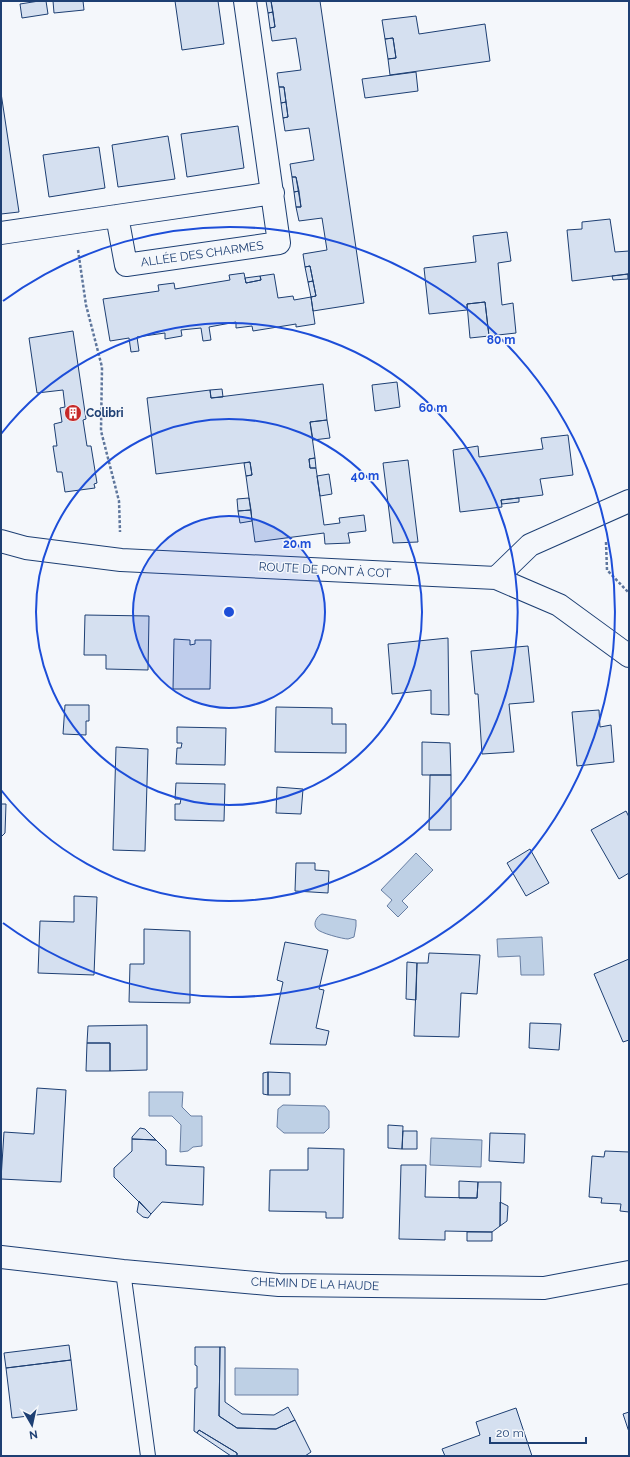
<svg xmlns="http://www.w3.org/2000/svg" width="630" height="1457" font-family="Raleway,sans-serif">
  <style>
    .water { fill: #bed0e5; stroke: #687fa3 }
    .building { fill: #d5e0f0; stroke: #1d3f73 }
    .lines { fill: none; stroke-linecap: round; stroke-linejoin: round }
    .service-casing { stroke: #1d3f73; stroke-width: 16 }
    .minor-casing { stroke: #1d3f73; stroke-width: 24 }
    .tertiary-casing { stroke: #1d3f73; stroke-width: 24 }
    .path { stroke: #5e769c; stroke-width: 2.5; stroke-dasharray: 3 2; stroke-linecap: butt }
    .service { stroke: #f4f7fb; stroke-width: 14 }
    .minor { stroke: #f4f7fb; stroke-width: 22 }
    .tertiary { stroke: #f4f7fb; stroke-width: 22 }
    .ring { fill: none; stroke: #1d4ed8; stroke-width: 2 }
    .labels { text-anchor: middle; stroke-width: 3; stroke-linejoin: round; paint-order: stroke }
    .street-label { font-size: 12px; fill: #1d3f73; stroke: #f4f7fb }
    .poi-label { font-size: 12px; font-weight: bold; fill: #1d3f73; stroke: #f4f7fb; text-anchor: start }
    .centre { fill: #1d4ed8; stroke: #f4f7fb; stroke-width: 2 }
    .ring-label { font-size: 12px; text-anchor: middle; font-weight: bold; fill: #1d4ed8; stroke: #f4f7fb; stroke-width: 3; stroke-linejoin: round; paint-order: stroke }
  </style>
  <rect width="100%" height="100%" fill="#f4f7fb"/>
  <!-- water -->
  <path class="water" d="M416,853l17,17 -31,31 6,6 -10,10 -11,-11 5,-6 -11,-10z
    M322,914l34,6v6l-2,11c-2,1 -4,1 -6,2 -5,0 -28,-6 -31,-10 -5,-5 0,-13 5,-15z
    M542,937l2,38h-23l-1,-19 -22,1 -1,-18z
    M149,1092h34l-1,15 9,9h11v30l-9,1 -5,4 -8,1 1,-27 -9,-9h-23z
    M283,1105l42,1 4,5v17l-5,5h-40l-7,-6 1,-18z
    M431,1138l51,2 -1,27 -51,-2z
    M235,1368l63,1v26h-63z"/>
  <!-- building -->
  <path class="building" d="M39,1h7l2,13 -26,4 -2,-14z
    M53,1h30l1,9 -30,3z
    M175,1h43l6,43 -42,6z
    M266,1h5l2,11 -5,1z
    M271,1h49l44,302 -51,8 -2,-14 5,-1 -6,-30 -5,1 -2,-13 24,-4 -5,-32 -23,3 -3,-14h5l-5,-30h-4l-2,-13 24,-4 -5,-32 -24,3 -2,-13 5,-1 -4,-30h-5l-2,-14 24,-3 -5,-32 -24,3 -2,-13 5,-1z
    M273,12l2,15 -5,1 -2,-15z
    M416,16l3,18 66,-10 5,37 -100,14 -2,-16 8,-1 -3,-20 -8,1 -3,-19z
    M393,38l3,20 -8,1 -3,-20z
    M416,72l2,19 -53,7 -3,-19z
    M279,87h5l2,15 -5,1z
    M1,93l18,119 -18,2z
    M286,102l2,15 -5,1 -2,-15z
    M238,126l6,42 -57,9 -6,-43z
    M168,136l7,43 -57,8 -6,-42z
    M99,147l6,41 -56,9 -6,-42z
    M292,177h4l3,14 -5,1z
    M299,191l2,16h-5l-2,-15z
    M610,219l5,33 14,-1v28l-1,-5 -56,7 -5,-51 15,-1v-7z
    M507,232l4,29 -13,2 4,42 11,-2 3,30 -27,3 -4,-34 -18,2v6l-38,4 -5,-46 52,-6 -3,-26z
    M310,266l3,15 -5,1 -3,-15z
    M244,273l2,10 15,-3 -1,-4 14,-2 4,24 15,-2 1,4 17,-3 4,27 -19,3v-3l-43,7 -1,-5 -16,2v-6l-27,5 2,13 -8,1 -2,-13 -20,2 1,6 -17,3v-6l-28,4 2,14 -8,1 -2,-14 -19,3 -7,-42 56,-8 -1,-6 16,-2 1,6 55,-9 -1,-5z
    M628,274v5l-15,1 -1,-4z
    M260,276l1,4 -15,3 -1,-5z
    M313,281l3,15 -5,1 -3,-15z
    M485,302l4,34 -19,2 -3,-34z
    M73,331l13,88 -3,1 4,26h4l6,37 -3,1 1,4 -30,4 -3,-20h-5l-4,-26h4l-3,-22 8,-2 -2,-14 5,-1 -2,-17 -26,3 -8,-55z
    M397,382l3,25 -25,4 -3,-26z
    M323,384l4,36 -17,2 5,36 -6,1 1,9h6l8,57 16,-2 -1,-5 25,-3 2,16 -18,2 2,10 -25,1 -1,-11 -69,9 -9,-66 6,-1 -2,-13 -94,12 -9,-76 63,-8 1,8z
    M222,389l1,8 -12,1 -1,-8z
    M327,420l3,18 -17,2 -3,-18z
    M568,435l5,40 -33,4 3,16 -42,5 1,7 -42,5 -7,-62 25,-4 1,11 64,-8 -2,-11z
    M315,458l1,10h-6l-1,-9z
    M408,460l10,82 -25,1 -10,-80z
    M250,462l2,13 -6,1 -2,-13z
    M329,474l3,20 -12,2 -3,-20z
    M249,498l2,12 -13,1 -1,-12z
    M519,498v4l-17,2 -1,-4z
    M251,510l1,11 -12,2 -2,-12z
    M85,615l64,1 -1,54 -42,-1v-14h-22z
    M448,638l1,77 -18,-1v-24l-39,4 -4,-50z
    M174,639l16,1v5l5,-1v-4h16l-1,49h-37z
    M528,646l6,56 -25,2 5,48 -32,2 -4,-60h-3l-4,-43z
    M65,705h24v16h-3v14l-23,-1z
    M276,707l56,1v16h14v29l-71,-1z
    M599,710l1,17 11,-2 3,37 -37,4 -5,-54z
    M177,727l49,1 -1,37 -49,-1 1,-16h4l1,-5h-5z
    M422,742l28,1 1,32h-29z
    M116,747l32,2 -3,102 -32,-1z
    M430,775h21v55h-22z
    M176,783l49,1 -1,37 -49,-1v-16h5l1,-5h-6z
    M277,787l26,2 -2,25 -25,-1z
    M1,804h5l-1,29 -4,4z
    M626,811l3,6v56l-10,6 -28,-49z
    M530,849l19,34 -23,13 -19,-33z
    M296,863h19v7l14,1 -1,22 -33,-2z
    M74,896l23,1 -3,78 -56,-2 2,-52 34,1z
    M144,929l46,2v72l-61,-1 1,-38h14z
    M285,942l43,8 -9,39 5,1 -8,38 13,3 -3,14 -56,-1 13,-62 -6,-2z
    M429,953l51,2 -3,39 -16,-1 -2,44 -45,-1 3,-73h11z
    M629,959v81l-6,2 -29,-68z
    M407,962l10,1 -1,37 -10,-1z
    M530,1023l31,1 -2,26 -30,-2z
    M147,1025v45l-37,1v-28h-23l1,-17z
    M87,1043h23v28h-24z
    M268,1072v23l-5,-1v-21z
    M268,1072l22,1v22h-22z
    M37,1088l29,2 -5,92 -60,-3 3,-47 30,2z
    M388,1125l15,1 -1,23 -14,-1z
    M140,1128l5,1 11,11 -24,-1v-2z
    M403,1131h14v18h-15z
    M490,1133l35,1 -1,29 -35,-2z
    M132,1139l24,1 10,10v15l38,2 -1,38 -41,-3 -11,12 -37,-37v-9l18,-17z
    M308,1148l36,1 -1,69h-17v-6l-57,-1 1,-41h38z
    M605,1151l24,1v60l-9,-1 1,-7 -20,-1 1,-5 -13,-1 3,-41 12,1z
    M401,1165h25l-1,32 52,1 1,-16h23l-1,44 -8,6 -47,-1v9l-46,-1z
    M459,1181l19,1 -1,16h-18z
    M139,1201l12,13 -3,4 -5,-1 -6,-5z
    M500,1202l8,4 -1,15 -7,5z
    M467,1232h25v9h-25z
    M69,1345l2,15 -65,8 -2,-15z
    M195,1347h25l-1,69 18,12 39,1 19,-9 16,32 -6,4h-68v-3l-38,-23 -2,3 -3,-2 1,-43h2v-22l-2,-1z
    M220,1347h5v55l17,12 32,1 14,-8 7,13 -19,9 -39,-1 -18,-12z
    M71,1360l6,50 -65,8 -6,-50z
    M516,1408l16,48h-87l-3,-7 38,-14 -4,-13z
    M629,1412v20l-6,-18z
    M199,1430l38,23v3h-6l-34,-23z"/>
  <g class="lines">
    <!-- service casing -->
    <g class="service-casing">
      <path id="service" d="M123,1271l25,185"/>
    </g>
    <!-- minor casing -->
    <g class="minor-casing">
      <path id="minor" d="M245,1l34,242 -153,22 -9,-49 156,-23
        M1,233l116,-17
        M1,1257l122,14 156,14 265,3 85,-16"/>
    </g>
    <!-- tertiary casing -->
    <g class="tertiary-casing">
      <path id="tertiary" d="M1,541l25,7 95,12 375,18 63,27 70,51
        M496,578l34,-33 99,-44"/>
    </g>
    <!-- path -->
    <path class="path" d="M78,250l8,55 16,62 -1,64 18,70 1,31
      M606,542l1,28 22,23"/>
    <!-- service -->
    <use href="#service" class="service"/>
    <!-- minor -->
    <use href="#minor" class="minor"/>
    <!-- tertiary -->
    <use href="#tertiary" class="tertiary"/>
  </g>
  <!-- distance rings -->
  <circle cx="229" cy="612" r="96" fill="#1d4ed8" fill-opacity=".12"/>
  <g class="ring">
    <circle cx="229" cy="612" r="96"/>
    <circle cx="229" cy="612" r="193"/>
    <path d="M1 434A289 289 0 1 1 1 790"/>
    <path d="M3 301A385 385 0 1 1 3 923"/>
  </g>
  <!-- icons -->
  <defs>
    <g id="building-disc" transform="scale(0.9)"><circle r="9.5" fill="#c62828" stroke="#f4f7fb"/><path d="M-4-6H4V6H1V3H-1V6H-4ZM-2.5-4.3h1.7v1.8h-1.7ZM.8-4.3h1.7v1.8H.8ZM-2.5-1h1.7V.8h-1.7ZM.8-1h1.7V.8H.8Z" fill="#fff"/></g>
  </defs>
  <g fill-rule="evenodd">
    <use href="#building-disc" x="73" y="413"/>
  </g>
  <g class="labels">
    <!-- street labels -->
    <g class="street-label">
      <text transform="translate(202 254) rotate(-8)" y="4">ALLÉE DES CHARMES</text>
      <text transform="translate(325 570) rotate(3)" y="4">ROUTE DE PONT À COT</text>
      <text transform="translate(315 1284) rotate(2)" y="4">CHEMIN DE LA HAUDE</text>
    </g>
    <!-- poi labels -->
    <g class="poi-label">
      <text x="86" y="417">Colibri</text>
    </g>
  </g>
  <circle cx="229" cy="612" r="6" class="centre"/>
  <g class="ring-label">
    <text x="501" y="344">80 m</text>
    <text x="433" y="412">60 m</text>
    <text x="365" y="480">40 m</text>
    <text x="297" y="548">20 m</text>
  </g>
  <!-- border -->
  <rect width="630" height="1457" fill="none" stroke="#1d3f73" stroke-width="4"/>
  <!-- north arrow -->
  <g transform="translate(32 1425) rotate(171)" stroke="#f4f7fb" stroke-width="3" paint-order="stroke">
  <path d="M0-3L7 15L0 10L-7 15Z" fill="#1d3f73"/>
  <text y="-6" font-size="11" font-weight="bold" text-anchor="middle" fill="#1d3f73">N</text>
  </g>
  <!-- scale -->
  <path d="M490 1437v6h96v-6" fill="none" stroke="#1d3f73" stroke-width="2"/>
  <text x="496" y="1437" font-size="12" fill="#1d3f73" stroke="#f4f7fb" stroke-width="3" paint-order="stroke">20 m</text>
</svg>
